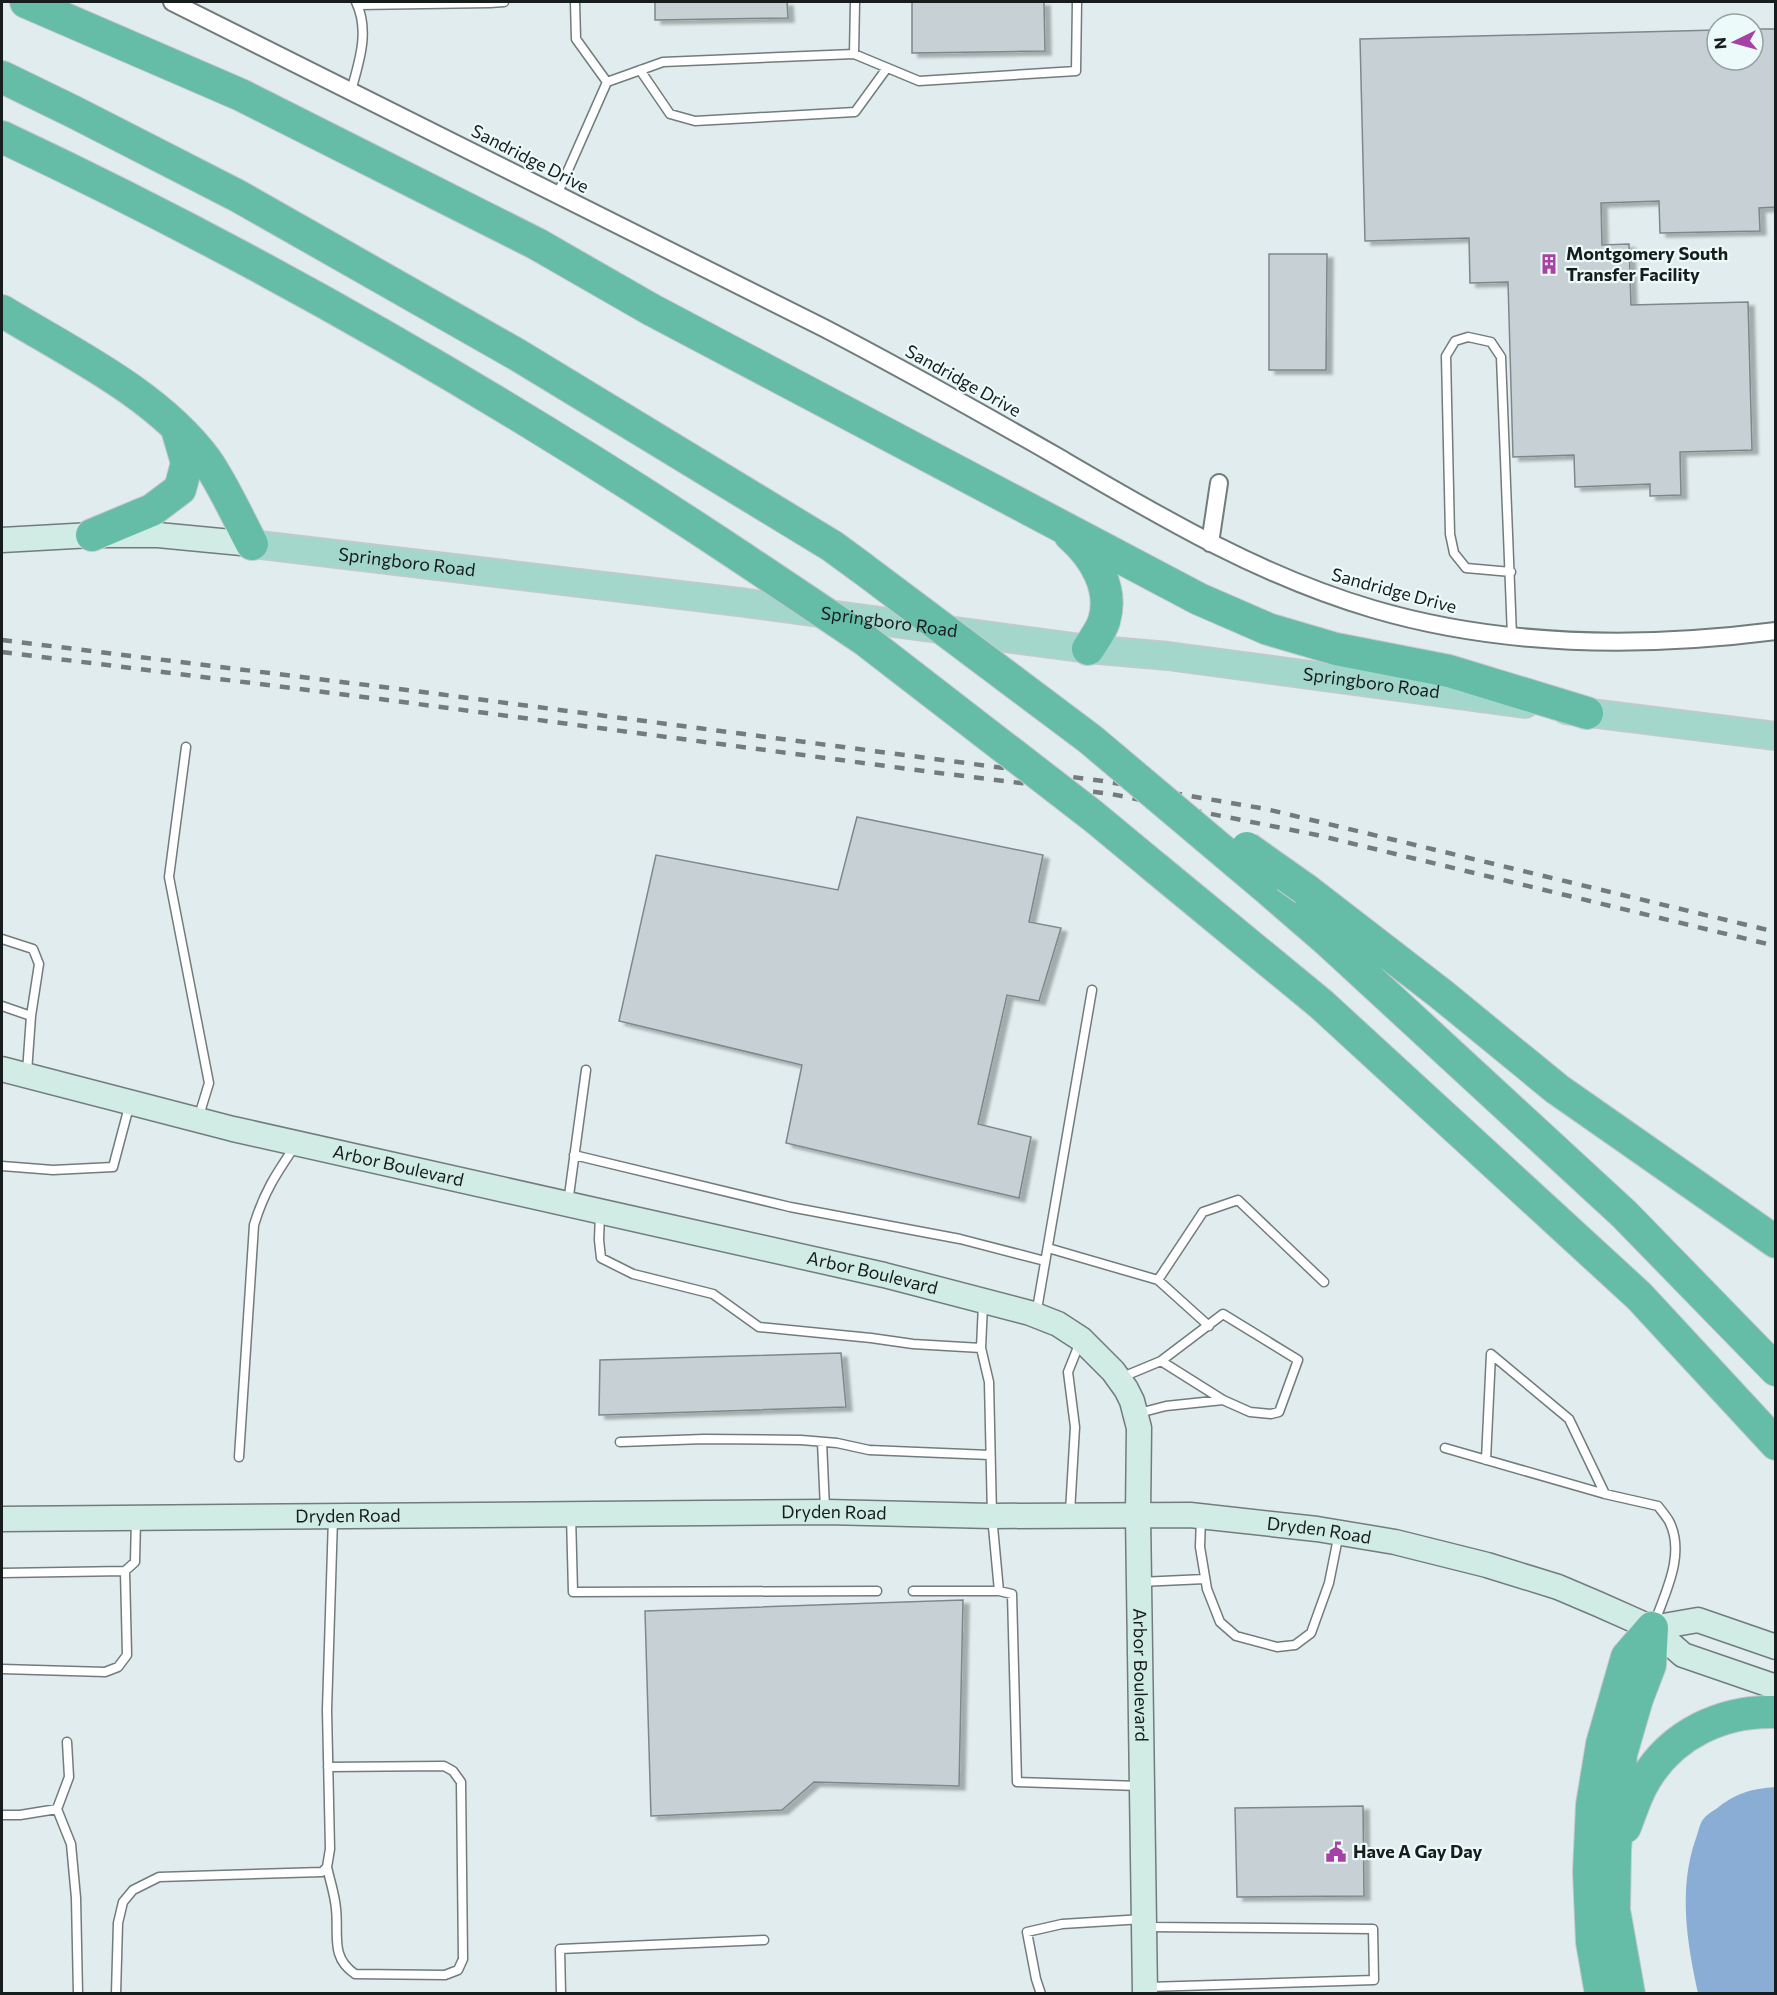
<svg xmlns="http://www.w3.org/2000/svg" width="1777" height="1995" font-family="Commissioner,sans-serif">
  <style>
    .water { fill: #8aadd6 }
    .building { fill: #c6d0d5; stroke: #7e888c; stroke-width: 1.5; filter: url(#shadow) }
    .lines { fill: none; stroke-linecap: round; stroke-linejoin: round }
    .lane-casing { stroke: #717c7d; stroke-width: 11 }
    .street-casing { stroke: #717c7d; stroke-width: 20 }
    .secondary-casing { stroke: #717c7d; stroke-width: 27 }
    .primary-casing { stroke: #c7c9c9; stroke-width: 30 }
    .highway-casing { stroke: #c7c9c9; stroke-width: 34 }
    .lane { stroke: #fff; stroke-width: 8 }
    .street { stroke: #fff; stroke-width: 16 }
    .secondary { stroke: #d1ebe5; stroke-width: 24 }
    .primary { stroke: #a3d7cb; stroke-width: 27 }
    .highway { stroke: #65bda8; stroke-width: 32 }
    .rail { stroke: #737b7c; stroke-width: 4.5; stroke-dasharray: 10 10; stroke-linecap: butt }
    .highway-bridge-casing { stroke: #c7c9c9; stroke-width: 34; stroke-linecap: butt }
    .highway-bridge { stroke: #65bda8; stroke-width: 32 }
    .labels { text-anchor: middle; stroke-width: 4.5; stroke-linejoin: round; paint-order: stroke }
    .street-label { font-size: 18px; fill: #171c1c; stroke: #edfafa }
    .poi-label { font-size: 18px; font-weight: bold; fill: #171c1c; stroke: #edfafa; text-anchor: start }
  </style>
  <defs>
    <filter id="shadow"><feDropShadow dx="6" dy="4" stdDeviation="1.5" flood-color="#0004"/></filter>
  </defs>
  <rect width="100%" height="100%" fill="#e0eced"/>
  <!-- water -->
  <path class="water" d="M1775,1787v206h-77c-11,-51 -20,-104 -2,-155 2,-5 3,-12 6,-17 3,-5 9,-9 14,-12 20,-16 35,-20 59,-22z"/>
  <!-- building -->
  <path class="building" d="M655,2h132l1,16 -133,2z
    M912,2h132l1,49 -133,2z
    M1753,29h23v178l-17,1 1,23 -100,2 -1,-32 -58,2 1,42 27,-1 2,61 117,-3 4,148 -72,2 1,43 -31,1v-12l-75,3 -1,-32 -61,2 -5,-175 -38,1 -1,-45 -104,3 -5,-202 357,-9v30h36z
    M1269,254h58l-1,116h-57z
    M857,817l186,38 -14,67 32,6 -22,73 -32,-6 -29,129 53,13 -12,61 -233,-55 16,-78 -183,-44 37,-166 182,35z
    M841,1353l5,54 -247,8 1,-55z
    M963,1600l-4,186 -145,-4 -32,28 -131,6 -6,-205z
    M1363,1806l1,90 -127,1 -2,-89z"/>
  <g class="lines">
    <!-- lane casing -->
    <g class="lane-casing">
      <path id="lane" d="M575,2l1,37 31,43
        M358,5l132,-2 14,-1
        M854,54l65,27 157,-10 1,-69
        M640,70l30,44 25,7 160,-9 32,-44
        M351,91c8,-29 19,-60 5,-89
        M557,195l50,-113 56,-20 191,-8 1,-52
        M1511,572l-45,-4 -12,-15 -4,-19 -4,-178 9,-15 13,-4 23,5 10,15 11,279
        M186,747l-17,130 40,206 -11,36
        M2,939l31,10 6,15 -8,52
        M2,1006l29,10 -4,56
        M574,1155l216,52 170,32 85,22
        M2,1166l51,4 60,-3 17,-64
        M568,1203l18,-133
        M600,1214l-1,26 2,18 32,16 80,20 46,33 112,11 42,6 68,4
        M1048,1248l110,32 51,46
        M1158,1280l45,-68 35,-12 86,82
        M983,1304l-2,44 8,34 3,134 7,75 13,3 5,188 122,4
        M1036,1315l56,-325
        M1161,1361l62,39
        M1120,1378l41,-17 62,-47 75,46 -19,52 -8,2 -21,-2 -27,-12 -57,6 -27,7
        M620,1442l84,-3 97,1 36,3 32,7 121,5
        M822,1442l3,67
        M1445,1448l160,46 53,12c3,4 8,10 11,15 17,33 -4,72 -15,103
        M239,1457l15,-232c10,-33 22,-51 41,-79
        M1486,1460l5,-106 78,65 36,75
        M1070,1512l5,-85 -7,-55 12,-30
        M571,1515l2,77 304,-1
        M1201,1517l-1,30 7,42 13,33 16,14 41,11 18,-2 16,-12 18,-50 10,-50
        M2,1573l123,-2 10,-9 1,-43
        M1140,1582l65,-3
        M913,1591h86
        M2,1669l103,3 13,-5 9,-12 -2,-84
        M57,1809l14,35 5,54 2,96
        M2,1815h18l37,-6 12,-32 -2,-35
        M327,1867c3,14 8,28 9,42 3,26 -6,48 19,65l90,1 13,-5 5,-11 -2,-177 -8,-11 -9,-5 -116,1
        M1147,1927l226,2 1,51 -226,7
        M116,1994l2,-71 5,-21 10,-12 26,-13 163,-5 5,-5 3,-18 -3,-139 6,-192
        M561,1994l-1,-45 204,-9
        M1041,1994l-5,-15 -9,-47 35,-8 81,-5"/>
    </g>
    <!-- street casing -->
    <g class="street-casing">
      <path id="street" d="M172,2l652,326c79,41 157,85 234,129 101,59 202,119 315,152 129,38 270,39 403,22
        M1210,543l9,-60"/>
    </g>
    <!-- secondary casing -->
    <g class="secondary-casing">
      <g id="secondary">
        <path d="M2,540l90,-5h66l94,9"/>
        <path id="s1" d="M2,1069l231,60 651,146 146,38 28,11 23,15 32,32 13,18 6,12 7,27 -1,87 7,479"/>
        <path id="s2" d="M2,1519l824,-7 166,4 198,-1 127,14 78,13 92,23 71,22 40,17 54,24 31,27 93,32"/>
        <path d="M1652,1628l46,-8 78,27"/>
      </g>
    </g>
    <!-- primary casing -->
    <g class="primary-casing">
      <g id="primary">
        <path id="s3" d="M252,544l487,58 349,47 80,7 357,48"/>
        <path d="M1566,710l210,26"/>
      </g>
    </g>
    <!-- highway casing -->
    <g class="highway-casing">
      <path id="highway" d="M26,2l215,93 296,149 115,66 547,289 69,30 68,20 113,22 138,42
        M2,77l72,35 164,84 278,158 316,192 30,22
        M2,137c256,120 503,263 739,420
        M2,311c69,42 155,83 204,149 17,24 32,58 46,84
        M92,535l60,-25 28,-21 7,-26 -10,-34
        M1070,535c24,21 44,53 34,86 -3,10 -11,20 -16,28
        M1157,869l164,135 318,292 137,148
        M1262,884l67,58 295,272 152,156
        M1305,889l136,105 116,95 219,153
        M1625,1827c6,-15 11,-33 20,-47 27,-46 78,-70 131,-68
        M1601,1994l-9,-52 -3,-70 3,-67 10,-61 25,-87 25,-29
        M1629,1994l-15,-84 1,-59 6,-97 16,-55 13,-34 2,-37"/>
    </g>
    <!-- lane -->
    <use href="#lane" class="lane"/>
    <!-- street -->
    <use href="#street" class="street"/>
    <!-- secondary -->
    <use href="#secondary" class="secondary"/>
    <!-- primary -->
    <use href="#primary" class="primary"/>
    <!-- highway -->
    <use href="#highway" class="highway"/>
    <!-- rail -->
    <path class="rail" d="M2,640l413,51 688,90 163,28 510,123
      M2,652l378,47 559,74 172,21 206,41 459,111"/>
    <!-- highway-bridge casing -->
    <g class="highway-bridge-casing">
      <path id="highway-bridge" d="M741,557l124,83 228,176 64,53
        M862,568l228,171 172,145
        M1247,848l58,41"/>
    </g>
    <!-- highway-bridge -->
    <use href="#highway-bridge" class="highway-bridge"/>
  </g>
  <!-- icons -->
  <defs>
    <g id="building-bare" transform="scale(1.62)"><path d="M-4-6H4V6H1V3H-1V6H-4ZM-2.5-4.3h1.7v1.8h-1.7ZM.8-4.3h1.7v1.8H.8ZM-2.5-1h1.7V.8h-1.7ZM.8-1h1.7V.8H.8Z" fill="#a841a5" stroke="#edfafa" stroke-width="2.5" paint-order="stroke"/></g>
    <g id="civic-bare" transform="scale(1.62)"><path d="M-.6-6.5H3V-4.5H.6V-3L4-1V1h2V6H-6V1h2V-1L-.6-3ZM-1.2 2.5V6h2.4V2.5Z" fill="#a841a5" stroke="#edfafa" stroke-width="2.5" paint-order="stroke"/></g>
  </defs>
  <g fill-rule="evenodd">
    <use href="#building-bare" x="1549" y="264"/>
    <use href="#civic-bare" x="1336" y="1852"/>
  </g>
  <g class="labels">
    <!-- street labels -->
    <g class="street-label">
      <text transform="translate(530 159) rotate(27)" y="6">Sandridge Drive</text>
      <text transform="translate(963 381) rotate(29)" y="6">Sandridge Drive</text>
      <text dy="6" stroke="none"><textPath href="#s3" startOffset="156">Springboro Road</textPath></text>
      <text transform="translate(1394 591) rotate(15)" y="6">Sandridge Drive</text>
      <text dy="6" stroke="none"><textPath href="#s3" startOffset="642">Springboro Road</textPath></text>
      <text dy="6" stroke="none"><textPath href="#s3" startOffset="1128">Springboro Road</textPath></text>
      <text dy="6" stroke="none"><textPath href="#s1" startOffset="408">Arbor Boulevard</textPath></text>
      <text dy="6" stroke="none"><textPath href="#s1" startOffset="894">Arbor Boulevard</textPath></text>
      <text dy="6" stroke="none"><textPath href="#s2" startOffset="832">Dryden Road</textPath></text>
      <text dy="6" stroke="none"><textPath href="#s2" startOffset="346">Dryden Road</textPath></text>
      <text dy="6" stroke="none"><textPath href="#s2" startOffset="1318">Dryden Road</textPath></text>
      <text dy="6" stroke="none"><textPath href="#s1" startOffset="1470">Arbor Boulevard</textPath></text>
    </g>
    <!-- poi labels -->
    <g class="poi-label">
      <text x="1566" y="260">Montgomery South<tspan x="1566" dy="21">Transfer Facility</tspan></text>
      <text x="1353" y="1858">Have A Gay Day</text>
    </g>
  </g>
  <!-- border -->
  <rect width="1777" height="1995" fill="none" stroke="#171c1c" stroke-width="6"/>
  <!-- north arrow -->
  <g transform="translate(1735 42) rotate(265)"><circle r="28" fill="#edfafa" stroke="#97a1a1" stroke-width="1.5"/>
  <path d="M0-4.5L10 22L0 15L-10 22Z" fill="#a841a5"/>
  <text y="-9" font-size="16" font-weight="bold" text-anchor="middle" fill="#171c1c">N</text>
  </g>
</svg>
